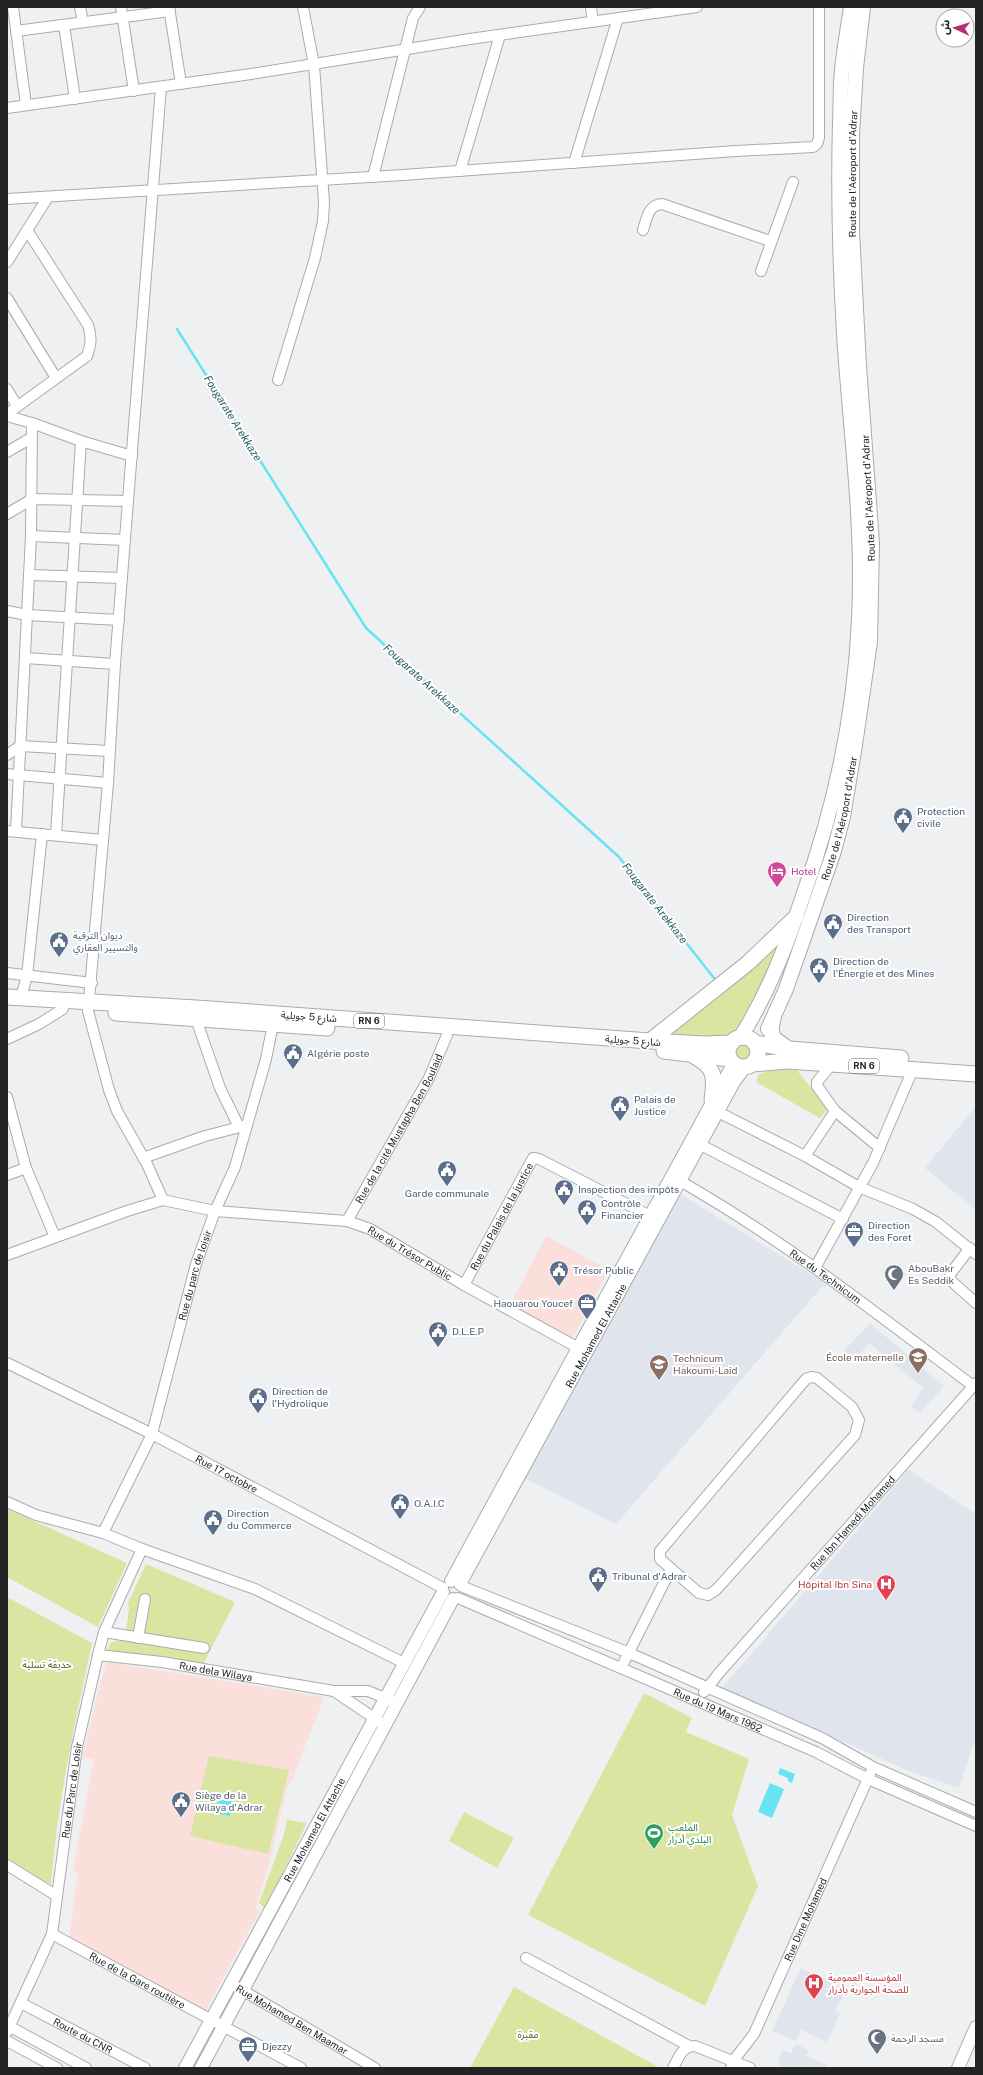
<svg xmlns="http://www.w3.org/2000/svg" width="983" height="2075" font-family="'Public Sans','Noto Sans Arabic',sans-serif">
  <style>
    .commercial { fill: #fadfdb }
    .built { fill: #dfe4ed }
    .green { fill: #d9e5a1 }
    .water { fill: #68e3f2 }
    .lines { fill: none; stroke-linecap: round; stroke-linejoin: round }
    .stream { stroke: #68e3f2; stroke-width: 2.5 }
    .minor-casing { stroke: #aaabad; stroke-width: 12 }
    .tertiary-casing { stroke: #aaabad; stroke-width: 14 }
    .secondary-casing { stroke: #aaabad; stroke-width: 16 }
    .primary-casing { stroke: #aaabad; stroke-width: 17 }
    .minor { stroke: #fff; stroke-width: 10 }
    .tertiary { stroke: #fff; stroke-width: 12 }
    .secondary { stroke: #fff; stroke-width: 14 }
    .primary { stroke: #fff; stroke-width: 15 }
    .labels { text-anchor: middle; stroke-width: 4; stroke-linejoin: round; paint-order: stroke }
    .shield { fill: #fff; stroke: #656666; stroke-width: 1 }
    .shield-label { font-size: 9px; font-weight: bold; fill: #232424 }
    .street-label { font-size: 10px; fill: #232424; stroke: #fff }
    .service-label { font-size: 10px; fill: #4e5e75; stroke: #fff; text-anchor: start }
    .hotel-label { font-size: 10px; fill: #b23c85; stroke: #fff; text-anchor: start }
    .worship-label { font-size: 10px; fill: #5b616d; stroke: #fff; text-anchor: start }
    .education-label { font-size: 10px; fill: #785e54; stroke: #fff; text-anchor: end }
    .health-label { font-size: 10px; fill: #be3a42; stroke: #fff; text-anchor: end }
    .park-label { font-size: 10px; fill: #555d20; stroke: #fff }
    .leisure-label { font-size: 10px; fill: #27864d; stroke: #fff; text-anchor: start }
    .water-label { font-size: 11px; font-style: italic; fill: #2a5f65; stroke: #fff }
  </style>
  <rect width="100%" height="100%" fill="#eff0f2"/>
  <!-- commercial -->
  <path class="commercial" d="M546,1236l63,34 -37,69 -62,-34z
    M106,1662l218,35 -34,88 -3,2 -14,62 -17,60 4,2 -55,100 -136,-73 9,-66 -5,-2 21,-111 -12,-2z"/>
  <!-- built -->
  <path class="built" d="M976,1106v104l-51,-42z
    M679,1193l146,90 -209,241 -91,-46z
    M870,1323l74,63 -24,27 -9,-6 12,-19 -54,-45 -15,18 -11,-9z
    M909,1470l67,44v222l-17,52 -50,-17 -187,-83z
    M801,1968l46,22 -12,20 5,3 -13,29 -26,-12 -5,11 -24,-10z
    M795,2044l14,6 -3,6 20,8 -2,4 -43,-1 -3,-6 4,-11 9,3z"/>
  <!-- green -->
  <path class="green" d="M789,928c-11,23 -40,94 -59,106 -11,7 -56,4 -70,4l58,-40z
    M735 1052a8 8 0 1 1 16 0a8 8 0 1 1-16 0Z
    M776,1068l20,1 32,40 -8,9 -64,-36 3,-8z
    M7,1509l120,54 -29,64 -91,-50z
    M146,1564l89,38 -31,61 -98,-10 4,-10 15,-5 4,-30 -1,-5z
    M7,1597l85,46c-17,80 -35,160 -41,242l-44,-27z
    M644,1693l48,25 -6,14 63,27 -17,56 26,71 -53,120 -177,-91z
    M209,1756l80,14 -21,84 -78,-18z
    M464,1812l50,26 -17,30 -48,-27z
    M287,1820l20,3 -42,86 -6,-6 25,-69z
    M514,1987l146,81h-190z"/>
  <!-- water -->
  <path class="water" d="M780,1768l15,6 -3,9 -4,-2v-3l-10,-4z
    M770,1783l14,6 -12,29 -14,-6z
    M219,1799l14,3 -3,14 -14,-3z"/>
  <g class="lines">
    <!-- stream -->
    <path class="stream" d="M177,329l189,299 253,229 98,125"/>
    <!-- minor casing -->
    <g class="minor-casing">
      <g id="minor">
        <path d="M13,7l13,98"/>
        <path d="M80,7l3,15"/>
        <path d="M121,7l13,84"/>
        <path d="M169,7l12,77"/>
        <path d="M591,7l2,15"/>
        <path d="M64,25l11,74"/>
        <path d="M16,31l154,-20"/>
        <path d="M7,108l244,-34 219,-35 227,-32"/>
        <path d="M574,163l44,-145"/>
        <path d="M460,171l40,-136"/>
        <path d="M373,177l40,-159 7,-11"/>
        <path d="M7,199l396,-24 333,-24 77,-4 4,-3 2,-6v-131"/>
        <path d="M643,230c4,-12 5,-25 19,-26l108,37"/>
        <path d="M7,262l41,-65"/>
        <path d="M761,271l32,-89"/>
        <path d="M7,298l49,80"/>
        <path d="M278,380l37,-122 8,-37 1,-19 -10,-137 -11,-58"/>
        <path d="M7,389l10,17"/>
        <path d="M7,414l80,-58c4,-12 5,-19 1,-31l-61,-95"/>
        <path d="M7,416l25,7 -1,113 -15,295"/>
        <path d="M32,423l49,18 51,15"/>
        <path d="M7,452l24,-14"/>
        <path d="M7,514l25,-15 96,2"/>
        <path d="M31,536l94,4"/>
        <path d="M29,575l93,3"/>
        <path d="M7,611l20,4 92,5"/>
        <path d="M25,658l90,6 -7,119 -20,228 21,79 8,21 30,53 16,36"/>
        <path d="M115,664l46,-577"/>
        <path d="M7,755l13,-9 89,5"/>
        <path d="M7,774l101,9"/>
        <path d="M7,831l96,9"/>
        <path d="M56,835l25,-394"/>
        <path d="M7,973l85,10"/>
        <path d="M21,997l6,-21 15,-142"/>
        <path d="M196,1019l24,69 19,39"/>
        <path d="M7,1039l32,-15 24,-15"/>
        <path d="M832,1064l-15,18v4l18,25 45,37"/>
        <path d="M7,1097l19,71 -19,7"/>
        <path d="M718,1112l87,44 54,31 54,22 23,13 40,32"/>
        <path d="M701,1145l142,74"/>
        <path d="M805,1156l30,-45"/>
        <path d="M143,1158l62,-22 39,-10"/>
        <path d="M26,1168l29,69"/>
        <path id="s1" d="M673,1177c107,60 203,136 300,209"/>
        <path id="s2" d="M347,1221l82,-143 18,-43"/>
        <path d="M970,1248l-19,25 -2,6 27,24"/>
        <path id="s3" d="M7,1255l120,-44 36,-11 52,11 132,10 23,8 94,56 120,66"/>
        <path d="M815,1268l58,-105 40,-94"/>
        <path id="s4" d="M464,1285l69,-127 6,1 117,60"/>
        <path id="s5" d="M7,1363l145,71 291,154"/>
        <path d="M811,1377l6,1 35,29 7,13 -4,15 -139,155 -8,5 -9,-2 -39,-34v-8l146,-172z"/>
        <path d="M7,1502l29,13 67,18 39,16 113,40 149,74"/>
        <path id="s6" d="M103,1533l49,-99 44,-170 19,-53 20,-44 31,-108 8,-40"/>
        <path d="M461,1586l166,66 195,86 51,29 103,45"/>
        <path id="s7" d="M458,1598l358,154 52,27 108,47"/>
        <path d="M104,1632l100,16"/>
        <path d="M138,1638l7,-39"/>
        <path id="s8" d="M98,1655l64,7 172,29h34l24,10"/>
        <path d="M621,1668l50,-99"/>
        <path d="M334,1691l46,31"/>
        <path id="s9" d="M704,1692l15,-19 257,-290"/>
        <path d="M7,1865l50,31"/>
        <path id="s10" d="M52,1934l249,134"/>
        <path d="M526,1958l163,88"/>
        <path id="s11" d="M230,1983l145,85"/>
        <path id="s12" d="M21,2003l124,65"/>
        <path d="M7,2025l79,43"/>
        <path id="s13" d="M7,2032l45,-98 25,-187 21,-92 6,-23 38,-83"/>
        <path d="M7,2041l50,27"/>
        <path d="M673,2068c6,-11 9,-22 22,-22l55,22"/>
        <path id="s14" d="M731,2068l2,-7 21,-27 116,-260"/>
      </g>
    </g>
    <!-- tertiary casing -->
    <g class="tertiary-casing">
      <g id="tertiary">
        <path d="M451,1581l282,-517"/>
        <path id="s15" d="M460,1584l274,-502 11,-15"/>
        <path id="s16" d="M185,2068l258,-476"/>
        <path d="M201,2068l252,-469"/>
        <path d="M958,2068l18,-41"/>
      </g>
    </g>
    <!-- secondary casing -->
    <g class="secondary-casing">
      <g id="secondary">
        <path id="s17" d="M768,1029l18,-40 48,-138 9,-34 12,-72 15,-103 2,-99 -13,-177 -7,-135v-96l4,-67 7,-61"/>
        <path d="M740,1038c29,-46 47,-94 64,-145 31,-87 51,-181 55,-274 5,-95 -9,-190 -15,-285 -4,-70 -6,-141 -4,-211 1,-18 0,-36 2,-53 2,-21 6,-42 9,-63"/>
      </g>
    </g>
    <!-- primary casing -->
    <g class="primary-casing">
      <path id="primary" d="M7,997l189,11 454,33 54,3 28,-1
        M116,1013l211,15
        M773,1019l-2,10 2,9 14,10
        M728 1052a15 15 0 1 1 30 0a15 15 0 1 1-30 0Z
        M650,1041l98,-78 48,-46
        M755,1043l35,6 111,9
        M664,1051l66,8
        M694,1056c22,12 21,21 18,44
        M753,1064l35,-3 188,13"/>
    </g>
    <!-- minor -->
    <use href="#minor" class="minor"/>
    <!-- tertiary -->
    <use href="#tertiary" class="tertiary"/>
    <!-- secondary -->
    <use href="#secondary" class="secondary"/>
    <!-- primary -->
    <use href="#primary" class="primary"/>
  </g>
  <!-- icons -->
  <defs>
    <g id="civic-pin" transform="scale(1)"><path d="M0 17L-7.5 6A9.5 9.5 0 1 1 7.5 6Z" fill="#5c6f8a" stroke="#fff"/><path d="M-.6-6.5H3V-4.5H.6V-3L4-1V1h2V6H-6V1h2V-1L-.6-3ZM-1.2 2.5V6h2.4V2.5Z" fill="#fff"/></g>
    <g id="hotel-pin" transform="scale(1)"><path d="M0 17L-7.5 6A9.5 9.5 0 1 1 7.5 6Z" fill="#d1479c" stroke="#fff"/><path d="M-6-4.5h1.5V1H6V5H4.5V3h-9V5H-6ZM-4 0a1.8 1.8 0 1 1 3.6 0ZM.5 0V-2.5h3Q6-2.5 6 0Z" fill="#fff"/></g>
    <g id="office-pin" transform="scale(1)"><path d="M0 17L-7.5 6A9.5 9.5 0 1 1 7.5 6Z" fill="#5c6f8a" stroke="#fff"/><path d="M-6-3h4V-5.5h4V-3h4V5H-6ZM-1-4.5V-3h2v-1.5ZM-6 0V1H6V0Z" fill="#fff"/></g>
    <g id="mosque-pin" transform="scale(1)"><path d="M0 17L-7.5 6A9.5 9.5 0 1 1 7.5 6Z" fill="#6b7280" stroke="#fff"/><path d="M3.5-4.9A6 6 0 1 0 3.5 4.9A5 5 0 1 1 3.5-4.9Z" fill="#fff"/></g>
    <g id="school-pin" transform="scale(1)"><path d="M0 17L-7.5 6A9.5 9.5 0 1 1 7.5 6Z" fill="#8d6e63" stroke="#fff"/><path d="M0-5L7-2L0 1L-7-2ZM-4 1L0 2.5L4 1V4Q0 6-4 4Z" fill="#fff"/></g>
    <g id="hospital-pin" transform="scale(1)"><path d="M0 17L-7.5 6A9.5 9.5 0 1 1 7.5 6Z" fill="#e0444e" stroke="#fff"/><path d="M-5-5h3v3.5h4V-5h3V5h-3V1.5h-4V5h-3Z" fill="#fff"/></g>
    <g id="stadium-pin" transform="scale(1)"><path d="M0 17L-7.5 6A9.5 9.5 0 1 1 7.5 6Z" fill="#2e9e5b" stroke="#fff"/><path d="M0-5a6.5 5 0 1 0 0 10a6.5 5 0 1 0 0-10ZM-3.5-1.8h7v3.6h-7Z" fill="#fff"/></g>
  </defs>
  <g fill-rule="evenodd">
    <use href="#civic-pin" x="903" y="817"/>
    <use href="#hotel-pin" x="777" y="871"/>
    <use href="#civic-pin" x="833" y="923"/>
    <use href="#civic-pin" x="59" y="941"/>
    <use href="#civic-pin" x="819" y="967"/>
    <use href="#civic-pin" x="293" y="1053"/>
    <use href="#civic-pin" x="620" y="1105"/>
    <use href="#civic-pin" x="447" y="1170"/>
    <use href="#civic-pin" x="564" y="1189"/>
    <use href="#civic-pin" x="587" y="1209"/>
    <use href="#office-pin" x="854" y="1231"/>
    <use href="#civic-pin" x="559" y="1270"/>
    <use href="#mosque-pin" x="894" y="1274"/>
    <use href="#office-pin" x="587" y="1303"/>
    <use href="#civic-pin" x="438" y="1331"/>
    <use href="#school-pin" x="918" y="1357"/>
    <use href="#school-pin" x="659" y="1364"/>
    <use href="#civic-pin" x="258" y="1397"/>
    <use href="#civic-pin" x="400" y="1503"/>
    <use href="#civic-pin" x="213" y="1519"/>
    <use href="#civic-pin" x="598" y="1576"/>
    <use href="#hospital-pin" x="886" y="1584"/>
    <use href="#civic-pin" x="181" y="1801"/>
    <use href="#stadium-pin" x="654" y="1833"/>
    <use href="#hospital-pin" x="814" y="1983"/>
    <use href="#mosque-pin" x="877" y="2038"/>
    <use href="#office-pin" x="248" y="2046"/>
  </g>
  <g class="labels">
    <!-- shield labels -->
    <g class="shield">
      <rect x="354" y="1014" width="30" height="14" rx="3"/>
      <rect x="849" y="1059" width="30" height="14" rx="3"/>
    </g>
    <g class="shield-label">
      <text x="369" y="1024">RN 6</text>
      <text x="864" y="1069">RN 6</text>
    </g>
    <!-- street labels -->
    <g class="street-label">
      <text dy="4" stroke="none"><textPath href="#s17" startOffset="871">Route de l'Aéroport d'Adrar</textPath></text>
      <text transform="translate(868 498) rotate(-93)" y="4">Route de l'Aéroport d'Adrar</text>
      <text dy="4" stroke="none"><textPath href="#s17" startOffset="223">Route de l'Aéroport d'Adrar</textPath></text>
      <text transform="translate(309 1016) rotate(4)" y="4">شارع 5 جويلية</text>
      <text transform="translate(633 1040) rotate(4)" y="4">شارع 5 جويلية</text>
      <text dy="4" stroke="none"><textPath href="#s2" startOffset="106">Rue de la cité Mustapha Ben Boulaid</textPath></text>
      <text dy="4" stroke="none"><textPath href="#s4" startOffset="78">Rue du Palais de la justice</textPath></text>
      <text dy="4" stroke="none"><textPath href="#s3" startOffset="422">Rue du Trésor Public</textPath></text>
      <text dy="4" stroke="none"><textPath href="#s6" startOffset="275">Rue du parc de loisir</textPath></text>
      <text dy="4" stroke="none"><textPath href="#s1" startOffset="182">Rue du Technicum</textPath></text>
      <text dy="4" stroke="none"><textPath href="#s15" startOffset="283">Rue Mohamed El Attache</textPath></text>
      <text dy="4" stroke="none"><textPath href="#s5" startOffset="246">Rue 17 octobre</textPath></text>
      <text dy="4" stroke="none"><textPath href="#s9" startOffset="225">Rue Ibn Hamedi Mohamed</textPath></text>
      <text dy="4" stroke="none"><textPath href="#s8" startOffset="119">Rue dela Wilaya</textPath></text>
      <text dy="4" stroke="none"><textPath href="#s7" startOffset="283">Rue du 19 Mars 1962</textPath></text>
      <text dy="4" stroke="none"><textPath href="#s13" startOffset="253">Rue du Parc de Loisir</textPath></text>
      <text dy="4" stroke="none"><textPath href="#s16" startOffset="271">Rue Mohamed El Attache</textPath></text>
      <text dy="4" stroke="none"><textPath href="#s14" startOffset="167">Rue Dine Mohamed</textPath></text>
      <text dy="4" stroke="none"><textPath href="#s10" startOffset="97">Rue de la Gare routière</textPath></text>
      <text dy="4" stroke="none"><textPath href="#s11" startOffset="72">Rue Mohamed Ben Maamar</textPath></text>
      <text dy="4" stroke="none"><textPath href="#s12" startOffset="70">Route du CNR</textPath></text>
    </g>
    <!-- service labels -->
    <g class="service-label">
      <text x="917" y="815">Protection<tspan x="917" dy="12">civile</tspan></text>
      <text x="847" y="921">Direction<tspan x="847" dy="12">des Transport</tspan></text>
      <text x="73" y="939">ديوان الترقية<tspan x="73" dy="12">والتسيير العقاري</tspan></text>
      <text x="833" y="965">Direction de<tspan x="833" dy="12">l’Énergie et des Mines</tspan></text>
      <text x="307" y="1057">Algérie poste</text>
      <text x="634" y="1103">Palais de<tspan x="634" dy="12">Justice</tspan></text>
      <text x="578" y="1193">Inspection des impôts</text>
      <text x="447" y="1197" text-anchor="middle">Garde communale</text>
      <text x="601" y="1207">Contrôle<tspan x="601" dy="12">Financier</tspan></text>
      <text x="868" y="1229">Direction<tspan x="868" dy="12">des Foret</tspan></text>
      <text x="573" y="1274">Trésor Public</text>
      <text x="573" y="1307" text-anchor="end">Haouarou Youcef</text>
      <text x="452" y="1335">D.L.E.P</text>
      <text x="272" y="1395">Direction de<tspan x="272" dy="12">l'Hydrolique</tspan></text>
      <text x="414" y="1507">O.A.I.C</text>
      <text x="227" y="1517">Direction<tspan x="227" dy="12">du Commerce</tspan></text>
      <text x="612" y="1580">Tribunal d'Adrar</text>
      <text x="195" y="1799">Siège de la<tspan x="195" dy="12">Wilaya d'Adrar</tspan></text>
      <text x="262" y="2050">Djezzy</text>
    </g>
    <!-- hotel labels -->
    <g class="hotel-label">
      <text x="791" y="875">Hotel</text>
    </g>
    <!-- worship labels -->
    <g class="worship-label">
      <text x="908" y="1272">AbouBakr<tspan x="908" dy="12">Es Seddik</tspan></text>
      <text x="891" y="2042">مسجد الرحمة</text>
    </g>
    <!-- education labels -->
    <g class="education-label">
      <text x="904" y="1361">École maternelle</text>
      <text x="673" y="1362" text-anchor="start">Technicum<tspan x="673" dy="12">Hakoumi-Laid</tspan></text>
    </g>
    <!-- health labels -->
    <g class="health-label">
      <text x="872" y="1588">Hôpital Ibn Sina</text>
      <text x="828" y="1981" text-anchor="start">المؤسسة العمومية<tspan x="828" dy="12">للصحة الجوارية بأدرار</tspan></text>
    </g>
    <!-- park labels -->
    <g class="park-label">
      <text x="47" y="1668">حديقة تسلية</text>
      <text x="528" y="2038">مقبرة</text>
    </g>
    <!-- leisure labels -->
    <g class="leisure-label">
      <text x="668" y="1831">الملعب<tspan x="668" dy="12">البلدي أدرار</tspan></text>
    </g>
    <!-- water labels -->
    <g class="water-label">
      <text transform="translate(233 418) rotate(58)" y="4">Fougarate Arekkaze</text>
      <text transform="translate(422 679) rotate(42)" y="4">Fougarate Arekkaze</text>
      <text transform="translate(655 903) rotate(52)" y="4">Fougarate Arekkaze</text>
    </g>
  </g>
  <!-- border -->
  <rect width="983" height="2075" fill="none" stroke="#232424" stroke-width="16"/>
  <!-- north arrow -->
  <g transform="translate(955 28) rotate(274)"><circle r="19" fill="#ffffff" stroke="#a7a7a7"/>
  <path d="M0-3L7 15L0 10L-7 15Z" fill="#b42e72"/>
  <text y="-6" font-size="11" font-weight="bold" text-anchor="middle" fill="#232424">ش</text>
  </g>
</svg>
